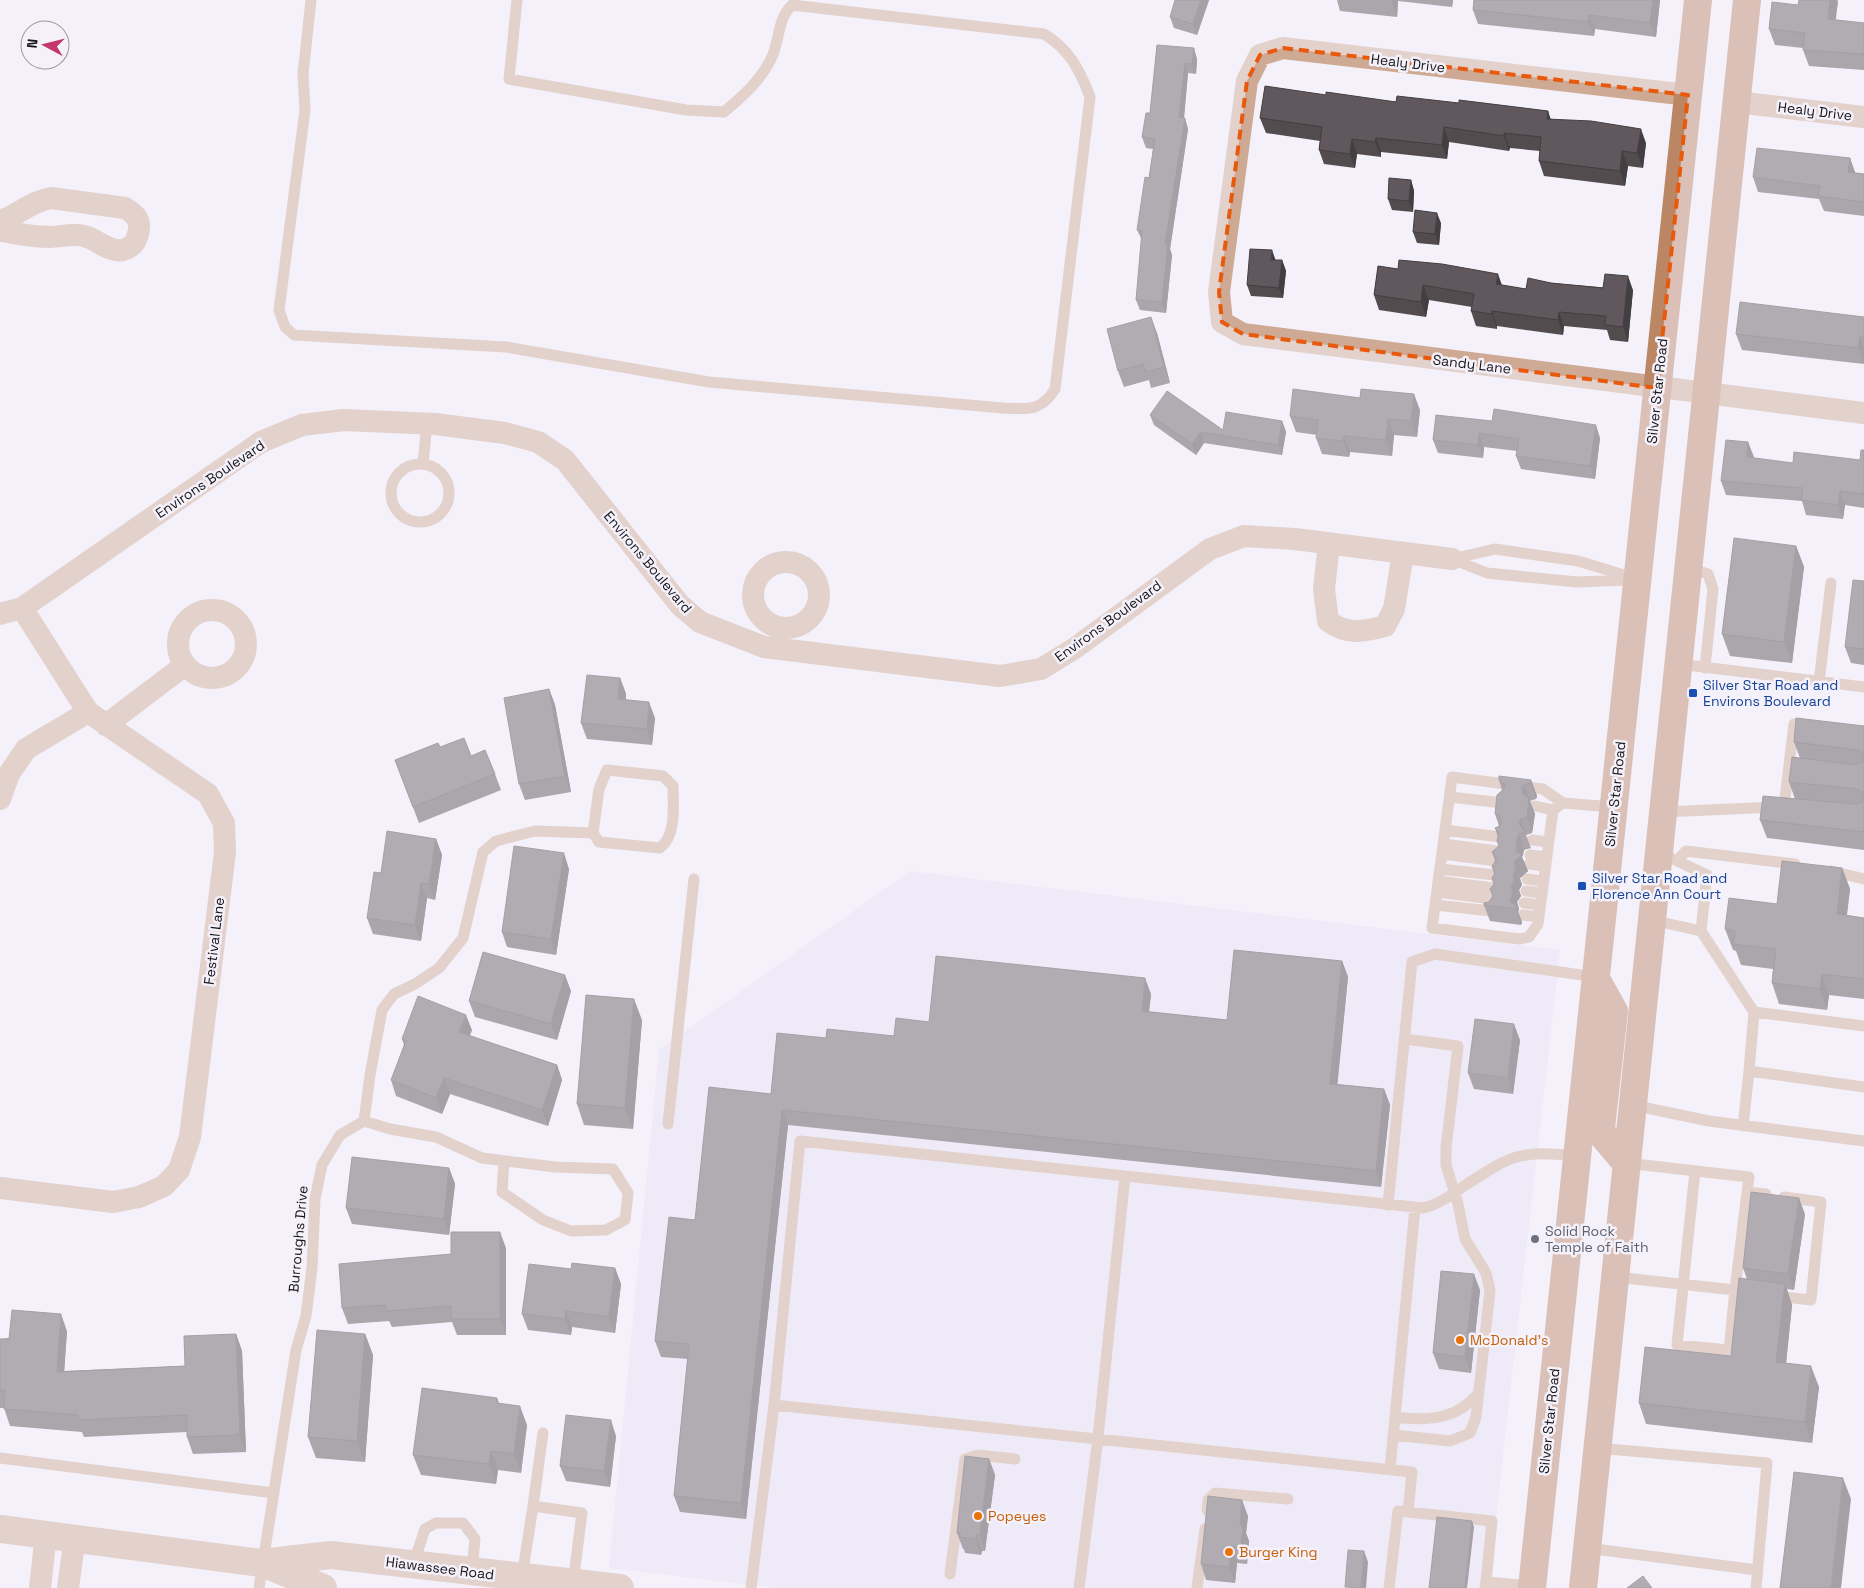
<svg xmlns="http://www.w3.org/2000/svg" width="1864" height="1588" font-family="'Space Grotesk',sans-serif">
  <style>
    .built { fill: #e9e3f4 }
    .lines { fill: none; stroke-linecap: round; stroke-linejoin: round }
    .service { stroke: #ceaa94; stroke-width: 11 }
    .minor { stroke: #ceaa94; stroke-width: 22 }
    .tertiary { stroke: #ceaa94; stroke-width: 28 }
    .secondary { stroke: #ba8664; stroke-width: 28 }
    .wall { fill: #534c4f }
    .shaded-wall { fill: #433e40 }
    .building { fill: #60585c; stroke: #433e40 }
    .marked { fill: none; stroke: #e8590c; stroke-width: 4; stroke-dasharray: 10 6; stroke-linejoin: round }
    .transit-dot { fill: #1a4fb4; stroke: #f4f1fa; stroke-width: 2 }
    .worship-dot { fill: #6b7280; stroke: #f4f1fa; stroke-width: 2 }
    .food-dot { fill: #e8710a; stroke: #f4f1fa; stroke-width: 2 }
    .labels { text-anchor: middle; stroke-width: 5; stroke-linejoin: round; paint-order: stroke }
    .street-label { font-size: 14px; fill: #151417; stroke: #f4f1fa }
    .transit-label { font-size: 14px; fill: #164399; stroke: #f4f1fa; text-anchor: start }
    .worship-label { font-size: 14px; fill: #5b616d; stroke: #f4f1fa; text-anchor: start }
    .food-label { font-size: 14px; fill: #c56008; stroke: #f4f1fa; text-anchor: start }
  </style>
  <rect width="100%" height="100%" fill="#f4f1fa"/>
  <!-- built -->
  <path class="built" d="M910,871l650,79 -72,638h-711l-168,-20 50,-518z"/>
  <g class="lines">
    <!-- service -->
    <path class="service" d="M311,0l-8,74 2,36 -26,200 6,17 9,8 212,12 203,35 294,26c24,1 38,4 52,-19l35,-292c-10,-27 -21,-48 -46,-63l-252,-29c-15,14 -12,36 -21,54 -11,22 -28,37 -47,53l-38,-2 -177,-31 8,-79
      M423,463l4,-39
      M391 493a29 29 0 1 1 58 0a29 29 0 1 1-58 0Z
      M1452,559l43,-10 83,12 59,18
      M1452,559l35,14 90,9 51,-2
      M1689,568l19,6 5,15 -8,79
      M1679,664l185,23
      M1819,682l12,-99
      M1450,797l53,6
      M1563,803l-20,-14 -91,-12 -20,151 87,11 10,-2 9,-13 15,-114 10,-7 50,4
      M1535,806l18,4
      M1784,807l10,-83 15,2
      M1663,812l113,-5
      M1445,830l55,7
      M1532,840l16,2
      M1443,844l55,7
      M1442,854l55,7
      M1530,855l16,2
      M1671,858l36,17 -6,56
      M1677,861l9,-10 109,13
      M1529,864l16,2
      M1440,869l55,6
      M1831,871l33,8
      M1527,879l16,2
      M1438,881l55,7
      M1526,891l16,2
      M1437,892l55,7
      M1524,903l16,2
      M1435,905l56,6
      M1523,915l16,2
      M1652,920l49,11 53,81 110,14
      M1754,1012l-5,59 115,16
      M1632,1105l77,16 155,20
      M364,1121l6,-46 12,-65 12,-16 21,-10 24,-16 24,-30 20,-86 13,-11 39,-10 58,2 6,9 61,6c17,-13 13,-44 13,-62l-10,-10 -56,-6 -8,19 -6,44
      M668,1124l26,-245
      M1743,1126l6,-55
      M1695,1171l-18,174 52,5 6,-60 18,2
      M1747,1192l19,2
      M1388,1205l24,-243 23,-8 160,23
      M1615,1277l120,13 14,-113 -123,-14
      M1776,1296l35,4 10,-98 -37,-5
      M774,1405l638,67 -4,40 84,9 -6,61
      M1395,1417c32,4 63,3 84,-25
      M1394,1435l56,6 20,-8 6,-16 14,-127 -4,-17 -21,-34 -7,-35 -12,-39v-17l12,-102 -53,-7
      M1597,1448l170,15 -11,125
      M0,1458l274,35
      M1390,1469l25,-261
      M533,1506l10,-73
      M1207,1510l1,-10 7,-7 73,6
      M1587,1548l170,22
      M413,1565l12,-36 11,-6h27l12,16 -3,32
      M950,1574l15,-115 13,-4 37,4
      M522,1577l11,-71 49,7 -9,70
      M259,1588l37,-238 10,-34 6,-48 3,-69 7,-34 18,-30 24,-14 26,8 46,8 46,21 73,9 58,2 15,24 -3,27 -19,10 -35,1 -28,-11 -41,-28 2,-31
      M751,1588l23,-183 26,-264 623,67c15,-3 28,-13 41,-22 48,-31 54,-36 112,-30
      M1079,1588l19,-150 27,-262
      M1197,1588l8,-59
      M1389,1588l9,-77 10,1
      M1485,1588l1,-6 46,4"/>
    <!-- minor -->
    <path class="minor" d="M1688,95l-405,-47 -23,7 -13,26 -28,211 3,30 21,12 621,79
      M1736,102l128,15
      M0,221c18,-6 32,-20 51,-23l74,10c8,5 15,10 14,20 -1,11 -5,19 -16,22 -14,3 -26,-11 -39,-14 -12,-3 -23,1 -34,1 -17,0 -34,-4 -50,-6
      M1329,544l-5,45 4,32c19,14 35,11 57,5l9,-17 9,-56
      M753 595a33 33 0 1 1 66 0a33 33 0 1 1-66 0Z
      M178 644a34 34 0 1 1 68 0a34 34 0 1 1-68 0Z
      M0,614l22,-6 239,-166 41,-17 42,-5 91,4 70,9 33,9 27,18 115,145 20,17 64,25 236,29 41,-7 34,-21 135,-99 34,-13 51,3 157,20
      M106,725l79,-60
      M0,799l9,-25 17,-25 62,-37
      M0,1188l113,14 26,-5 25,-11 15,-16 11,-33 35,-285 -1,-29 -16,-29 -120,-82 -66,-104
      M40,1588l6,-54
      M68,1588l7,-51"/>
    <!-- tertiary -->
    <path class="tertiary" d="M0,1529l261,34 70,-8 289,33
      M265,1564l58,24"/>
    <!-- secondary -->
    <path class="secondary" d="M1595,977l19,34 -13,117 3,9 22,26
      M1532,1588l166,-1588
      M1583,1588l164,-1588"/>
  </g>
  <!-- wall -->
  <path class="wall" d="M1209,0l-12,35 -23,-7 -4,-11z
    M1337,0h116l-1,7 -54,-6 -1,16 -57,-6z
    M1474,0h186l-4,37 -61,-8 -1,7 -116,-12 -5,-14z
    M1838,1l-3,19 29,3v47l-55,-4 -6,-16v-2l-28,-3 -6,-16 29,-24z
    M1157,45l40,14 -1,15 -8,-1 -4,45 4,11 -18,120 2,6 -6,58 -26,-3 -4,-10 6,-60 -5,-10 12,-52 4,-29 -7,-1 -4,-11 8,-24z
    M1326,95l70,7 152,9 2,8 96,24 -3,25 -15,-2 -3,20 -81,-10 -5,-15 1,-10 -30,-3 -1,3 -60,-9 -2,17 -66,-7v5l-24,-3 -2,14 -31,-4 -5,-14 1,-9 -54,-8 -6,-15z
    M1850,158l5,15 9,1v42l-40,-5 -5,-12 -61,-7 -5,-15z
    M1411,180l3,11 -1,21 -21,-2 -4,-11z
    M1441,223l-2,22 -22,-2 -4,-11z
    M1282,260l4,11 -3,27 -32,-2 -4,-11z
    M1378,266l148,23 25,-6 82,7 -5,52 -18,-2 -3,-10 -43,-4 -1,9 -66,-9v3l-21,-3 -5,-15 1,-4 -43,-7 -3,17 -47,-7 -5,-15z
    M1864,317v47l-122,-14 -6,-16z
    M1157,333l13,50 -19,5 -2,-8 -25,7 -6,-16z
    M1420,410l-3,27 -23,-2 -2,21 -42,-4 -1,5 -27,-3 -6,-16 1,-3 -21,-3 -6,-16z
    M1150,415l73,15 59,-9 4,11 -4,23 -78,-12 -8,12 -42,-30z
    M1436,415l164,23 -5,41 -74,-10 -5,-13 1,-5 -33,-4 -1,11 -45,-5 -5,-13z
    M1748,442l5,16 40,5 67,-3 4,-10v58l-19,-3 -2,14 -37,-4 -4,-14 -76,-6 -5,-14z
    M1796,546l8,21 -12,96 -62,-7 -8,-22z
    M1864,581v84l-13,-2 -6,-16z
    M620,678l6,16v6l29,18 -3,27 -65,-6 -6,-16z
    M549,689l6,16 16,87 -46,8 -6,-16z
    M1864,726v124l-97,-12 -7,-18 35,-21 -6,-17 11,-24 -6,-16z
    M440,747l31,9 24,18 6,16 -82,33 -24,-63z
    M1499,780h32l6,16 -1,3 -6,2 5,13 -3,19 -6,2 5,13 -7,2 -1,5 -1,2 6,14 -8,7 2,7 -3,5 2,6 -4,6 2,7 -1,3 4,10 -1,3 -31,-4 -6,-16 5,-3 4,-6 1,-23 -2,-7 3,-5 -3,-9 7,-6 -1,-9 -3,-9 4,-2 -4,-12 7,-24z
    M436,839l6,16 -7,45 -8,-2 -6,43 -48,-7 -6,-16 14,-45z
    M1842,868l8,21 -3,26 17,3v81l-35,-4 -2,15 -48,-6 -7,-21 1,-14 -32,-4 -5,-14 -3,-1 -8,-21 52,-25z
    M569,869l-13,86 -49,-8 -5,-15z
    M1342,961l6,16 -11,107 47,5 6,16 -9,82 -593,-62 -42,394 -66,-7 -6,-16 14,-137 -27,-2 -6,-16 40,-121 76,-126 55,-56 68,-2 35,-14 222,-28 -2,18 78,8z
    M571,991l-14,49 -82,-23 -6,-16z
    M642,1020l-9,109 -49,-4 -7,-21z
    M472,1030l-3,6 88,29 5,15 -14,46 -98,-32 -8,20 -46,-18 -5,-16 13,-35 -2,-6z
    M1520,1040l-7,54 -39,-5 -6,-16z
    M449,1168l6,16 -6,51 -97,-11 -6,-16z
    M1805,1214l-11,76 -7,-1 5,16 -6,58 33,24 -7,56 -166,-19 -7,-21 92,-47 16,-77 -4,-11z
    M506,1248v87h-49l-5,-13 -60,5 -3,-6 -41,3 -6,-16 109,-54z
    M615,1268l6,16 -6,49 -43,-6 -1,8 -43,-5 -6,-16 49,-45z
    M1480,1290l-9,83 -32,-4 -6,-16z
    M67,1331l-3,40 121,-5 51,-32 6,17 4,101 -53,2 -6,-17v-5l-103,5 -2,-5 -72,-6 -6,-18h-4v-69z
    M365,1334l8,21 -8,107 -49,-4 -8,-21z
    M497,1398l2,5 28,22 -6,48 -23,-3 -2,14 -75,-9 -8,-20z
    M616,1436l-6,51 -44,-6 -6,-15z
    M989,1459l6,16 -10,76h-3l-1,4 -16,-2 -1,-4h-1l-6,-16z
    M1248,1516l-2,17 3,8 -2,23 -10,-1 -2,20 -29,-3 -5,-16z"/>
  <!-- shaded-wall -->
  <path class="shaded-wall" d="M1201,0h8l-12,35 -4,-11z
    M1391,0h7v1l-1,16z
    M1450,0h3l-1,7z
    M1653,0h7l-4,37 -6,-14z
    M1830,0h7l1,1 -4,34 -6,-16z
    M1589,15l6,14 -1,7 -6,-14z
    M1194,48l3,11 -1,15 -4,-10z
    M1185,63l3,10 -5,55 -4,-11z
    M1548,111l5,15 -6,-7z
    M1185,118l3,11 -18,120 2,6 -6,58 -4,-11 3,-58z
    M1444,127l5,15 -2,17 -5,-14z
    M1641,129l5,14 -3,25 -6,-15z
    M1504,133l6,15 -1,3 -5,-15z
    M1376,138l5,14v5l-6,-15z
    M1352,139l5,15 -2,14 -5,-14z
    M1622,151l6,15 -3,20 -5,-15z
    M1850,158l5,14 -1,14 -6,-14z
    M1411,180l3,11 -1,21 -4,-11z
    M1437,213l4,10 -2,22 -4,-11z
    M1272,250l4,11 -5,-1z
    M1282,260l4,11 -3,27 -4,-10z
    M1498,274l5,14 -7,-4z
    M1628,276l5,14 -5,52 -5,-15z
    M1423,285l6,15 -3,17 -5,-15z
    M1492,311l5,15v3l-5,-15z
    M1559,312l5,14 -1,9 -5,-15z
    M1151,317l6,16 13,50 -6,-16z
    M1860,336l4,12v16l-6,-16z
    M1414,394l6,16 -3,27 -6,-16z
    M1388,419l6,16 -2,21 -6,-16z
    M1282,421l4,11 -4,23 -4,-10z
    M1596,425l4,13 -5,41 -5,-13z
    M1201,432l3,11 -8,12 -4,-11z
    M1479,433l5,14 -1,11 -5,-13z
    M1344,436l6,16 -1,5 -6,-16z
    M1748,442l6,15 -2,14 -5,-14z
    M1840,491l5,14 -2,14 -5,-14z
    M1796,546l8,21 -12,96 -8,-21z
    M620,678l6,16 -2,21 -6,-16z
    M549,689l6,16 16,87 -6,-16z
    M649,702l6,16 -3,27 -5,-16z
    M1531,780l6,16 -1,3 -5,-16z
    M1524,785l11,29 -3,19 -5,-16 -5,-28z
    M1521,819l5,16 -1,-3 -6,-8z
    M1519,834l5,16 -2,7 6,14 -8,7 -6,-16 2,-11 1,-12z
    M436,839l6,16 -7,45 -6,-16z
    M564,853l5,16 -13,86 -5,-16z
    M1842,868l8,21 -6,46 -7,-21z
    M1516,869l6,16 -3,5 2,6 -4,6 2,7 -1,3 4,10 -1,3 -5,-16 -6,-7 1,-15 2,-12z
    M421,883l6,15 -6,43 -6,-16z
    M1342,961l6,16 -12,122 -6,-15z
    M1822,974l7,21 -2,15 -7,-21z
    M565,975l6,16 -14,49 -6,-16z
    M1145,978l6,16 -4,33 -5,-16z
    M634,999l8,21 -9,109 -8,-21z
    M466,1015l6,15 -7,18 -6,-16z
    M1514,1024l6,16 -7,54 -5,-16z
    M557,1065l5,15 -14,46 -6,-16z
    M444,1078l6,16 -8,20 -6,-16z
    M1384,1089l6,16 -9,82 -5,-16z
    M782,1110l6,15 -42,394 -5,-16z
    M449,1168l6,16 -6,51 -5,-16z
    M1799,1198l6,16 -11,76 -6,-16z
    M500,1232l6,16v87l-6,-16z
    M615,1268l6,16 -6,49 -6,-16z
    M1474,1274l6,16 -9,83 -6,-16z
    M1785,1284l7,21 -8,78 -8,-21z
    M566,1311l6,16 -1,8 -6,-16z
    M61,1314l6,17 -4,58 -6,-17z
    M236,1334l6,17 4,101 -6,-17z
    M365,1334l8,21 -8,107 -8,-21z
    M1811,1366l8,21 -7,56 -7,-21z
    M520,1406l7,19 -6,48 -7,-19z
    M611,1420l5,16 -6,51 -6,-16z
    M491,1451l7,19 -2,14 -7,-20z
    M989,1459l6,16 -10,76 -5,-16z
    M1843,1478l8,21 -10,89h-10z
    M1242,1500l6,16 -2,17 3,8 -2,23 -6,-16 -1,-23z
    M1472,1521l2,6 -7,61h-2z
    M976,1535l6,16 -1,4 -5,-16z
    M1231,1547l6,16 -2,20 -6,-16z
    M1364,1551l4,11 -2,26h-5z"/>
  <!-- building -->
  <path class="building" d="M1175,0h26l-8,24 -23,-7z
    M1474,0h179l-3,23 -61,-8 -1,7 -115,-12z
    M1799,0h31l-2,19 36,4v31l-61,-4 2,-17 -36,-4 3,-27 26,3z
    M1157,45l37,3 -2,16 -7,-1 -6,54 6,1 -20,126 3,1 -6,57 -26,-2 6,-69 -5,-1 8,-53 4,1 6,-39 -13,-2 4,-24h4z
    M1265,86l61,9v-3l70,10 1,-6 62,7v-3l89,11 -1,8 44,2 50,8 -4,24 -15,-2 -2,20 -81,-10 2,-24 -37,-4v3l-60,-9 -2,18 -66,-7 -1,4 -23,-3 -2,15 -31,-4 3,-23 -62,-9z
    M1757,148l93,10 -2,14 16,2v28l-46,-6 2,-10 -67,-9z
    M1389,178l22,2 -2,21 -21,-2z
    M1415,210l22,3 -2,21 -22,-2z
    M1250,249l22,1 -1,10h11l-3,28 -32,-3z
    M1399,260l43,4 56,10 -2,10 30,5 2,-11 23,5 52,5 2,-14 23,2 -5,51 -18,-2 1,-9 -47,-4 -1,8 -66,-9v3l-21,-3 3,-17 -51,-9 -2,17 -47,-7 4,-29 20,3z
    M1740,302l124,15v20l-4,-1 -2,12 -122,-14z
    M1151,317l13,50 -18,5 -3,-8 -25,7 -11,-42z
    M1293,389l67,9 1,-9 53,5 -3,27 -23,-2 -2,21 -42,-4 -1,5 -27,-3 2,-18 -28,-4z
    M1167,391l56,39 3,-18 56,9 -4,24 -77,-13 -9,12 -42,-29z
    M1494,409l102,16 -6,41 -74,-10 3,-17 -40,-6 -1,12 -45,-5 3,-25 56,6z
    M1726,440l22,2 -1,15 46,6 1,-11 66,8 1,-10h3v44l-24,-3 -2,14 -37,-5 2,-12 -82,-7z
    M1734,538l62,8 -12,96 -62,-8z
    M1853,580l11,1v68l-19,-2z
    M587,675l33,3 -2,21 31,3 -2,27 -66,-6z
    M549,689l16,87 -46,8 -15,-86z
    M1796,718l68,8v30l-2,-4 -4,-2 -64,-8z
    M464,738l7,18 14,-6 10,24 -82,33 -18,-47 43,-17 2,4z
    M1792,757l64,8 7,-3 1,-3v35v-1l-6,-4 -69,-7z
    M1499,776l32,4v3l-7,2 -2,4 2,6 5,3 -2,19 -6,2 -2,5 6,8 -6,2 -2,5 -1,12 6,4 -8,7 2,7 -3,6 2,5 -4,7 2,6 -3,9 6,4v3l-32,-4v-2l5,-1 4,-6 -3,-7 4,-5 -2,-6 3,-5 -3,-7 5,-7 -5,-7 7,-6 -2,-5 2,-8 -4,-5 5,-2 2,-4 -3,-7 -4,-1 2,-19 8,-7 -1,-4 -5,-4z
    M1763,796l93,8 5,-1 3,-5v34l-104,-12z
    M387,831l49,8 -7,45 -8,-1 -6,42 -48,-7 7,-46 7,1z
    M514,846l50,7 -13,86 -49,-7z
    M1782,861l60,7 -5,46 27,4v61l-42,-5 -2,15 -48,-6 4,-34 -43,-5 2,-13 -10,-2 4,-31 48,6z
    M1234,950l108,11 -12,123 54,5 -8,82 -594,-61 -41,393 -67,-7 15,-152 -34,-3 14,-124 26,3 14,-133 62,7 6,-61 49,5 1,-9 67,7 2,-18 33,4 7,-66 209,22 -3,33 85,9z
    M483,952l82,23 -14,49 -82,-23z
    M586,995l48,4 -9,109 -48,-4z
    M418,996l48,19 -7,17 98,33 -15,45 -98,-32 -8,20 -45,-18 15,-39 -4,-2z
    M1475,1019l39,5 -6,54 -40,-5z
    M352,1157l97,11 -5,51 -98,-11z
    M1751,1192l48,6 -11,76 -45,-6z
    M451,1232h49v87h-49v-13l-65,5 -1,-6 -43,3 -3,-44 112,-10z
    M572,1263l43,5 -6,49 -43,-6 -1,8 -43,-5 7,-50 42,5z
    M1441,1271l33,3 -9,83 -32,-4z
    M1739,1278l46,6 -9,78 35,4 -6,56 -166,-19 6,-56 86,9z
    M12,1310l49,4 -4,58 128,-6 -1,-30 52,-2 4,101 -53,2v-22l-109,5v-5l-74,-6 1,-19h-5v-51h9z
    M317,1330l48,4 -8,107 -49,-4z
    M422,1388l75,10v5l23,3 -6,48 -23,-3 -2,13 -76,-9z
    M566,1415l45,5 -7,51 -44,-5z
    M965,1456l24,3 -9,76h-4v4l-16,-2v-4h-3z
    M1794,1472l49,6 -12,110h-51z
    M1208,1496l34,4 -2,25h3l-2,23 -10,-1 -2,20 -28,-3z
    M1437,1517l35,4 -7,67h-36z
    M1348,1550l16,1 -3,37 -16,-1z
    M1643,1576l9,12h-25z"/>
  <!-- marked area -->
  <path d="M0 0H1864V1588H0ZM1283,48l405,47 -31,293 -414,-54 -21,-12 -3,-30 28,-211 13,-26z" fill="#f4f1fa" fill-opacity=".55" fill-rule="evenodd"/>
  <path class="marked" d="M1283,48l405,47 -31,293 -414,-54 -21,-12 -3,-30 28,-211 13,-26z"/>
  <!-- markers -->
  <g class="transit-dot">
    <rect x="1688" y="688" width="10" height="10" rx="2.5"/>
    <rect x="1577" y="881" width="10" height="10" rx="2.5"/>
  </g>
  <circle class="worship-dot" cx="1535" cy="1239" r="5"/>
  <g class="food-dot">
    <circle cx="1460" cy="1340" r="5"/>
    <circle cx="978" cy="1516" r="5"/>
    <circle cx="1229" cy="1552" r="5"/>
  </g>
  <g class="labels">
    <!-- street labels -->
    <g class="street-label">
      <text transform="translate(1408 63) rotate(7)" y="5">Healy Drive</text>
      <text transform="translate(1815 111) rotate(7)" y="5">Healy Drive</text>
      <text transform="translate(1472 364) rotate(7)" y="5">Sandy Lane</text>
      <text transform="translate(1657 391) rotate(-84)" y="5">Silver Star Road</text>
      <text transform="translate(210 479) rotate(-34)" y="5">Environs Boulevard</text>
      <text transform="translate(648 562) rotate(50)" y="5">Environs Boulevard</text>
      <text transform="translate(1108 621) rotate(-36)" y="5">Environs Boulevard</text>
      <text transform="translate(1615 794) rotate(-84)" y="5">Silver Star Road</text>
      <text transform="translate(214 941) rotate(-83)" y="5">Festival Lane</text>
      <text transform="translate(298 1239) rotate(-85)" y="5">Burroughs Drive</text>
      <text transform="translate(1549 1421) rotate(-84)" y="5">Silver Star Road</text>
      <text transform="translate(440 1568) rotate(7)" y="5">Hiawassee Road</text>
    </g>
    <!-- transit labels -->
    <g class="transit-label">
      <text x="1703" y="690">Silver Star Road and<tspan x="1703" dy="16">Environs Boulevard</tspan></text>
      <text x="1592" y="883">Silver Star Road and<tspan x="1592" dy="16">Florence Ann Court</tspan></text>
    </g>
    <!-- worship labels -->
    <g class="worship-label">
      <text x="1545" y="1236">Solid Rock<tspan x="1545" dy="16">Temple of Faith</tspan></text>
    </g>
    <!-- food labels -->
    <g class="food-label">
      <text x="1470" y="1345">McDonald's</text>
      <text x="988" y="1521">Popeyes</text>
      <text x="1239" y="1557">Burger King</text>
    </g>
  </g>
  <!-- north arrow -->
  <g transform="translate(45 45) rotate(277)"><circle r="24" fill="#f4f1fa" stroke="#9b999f"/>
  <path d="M0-4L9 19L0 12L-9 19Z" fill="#c3376c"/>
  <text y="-8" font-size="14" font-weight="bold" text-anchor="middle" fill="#151417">N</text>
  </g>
</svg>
